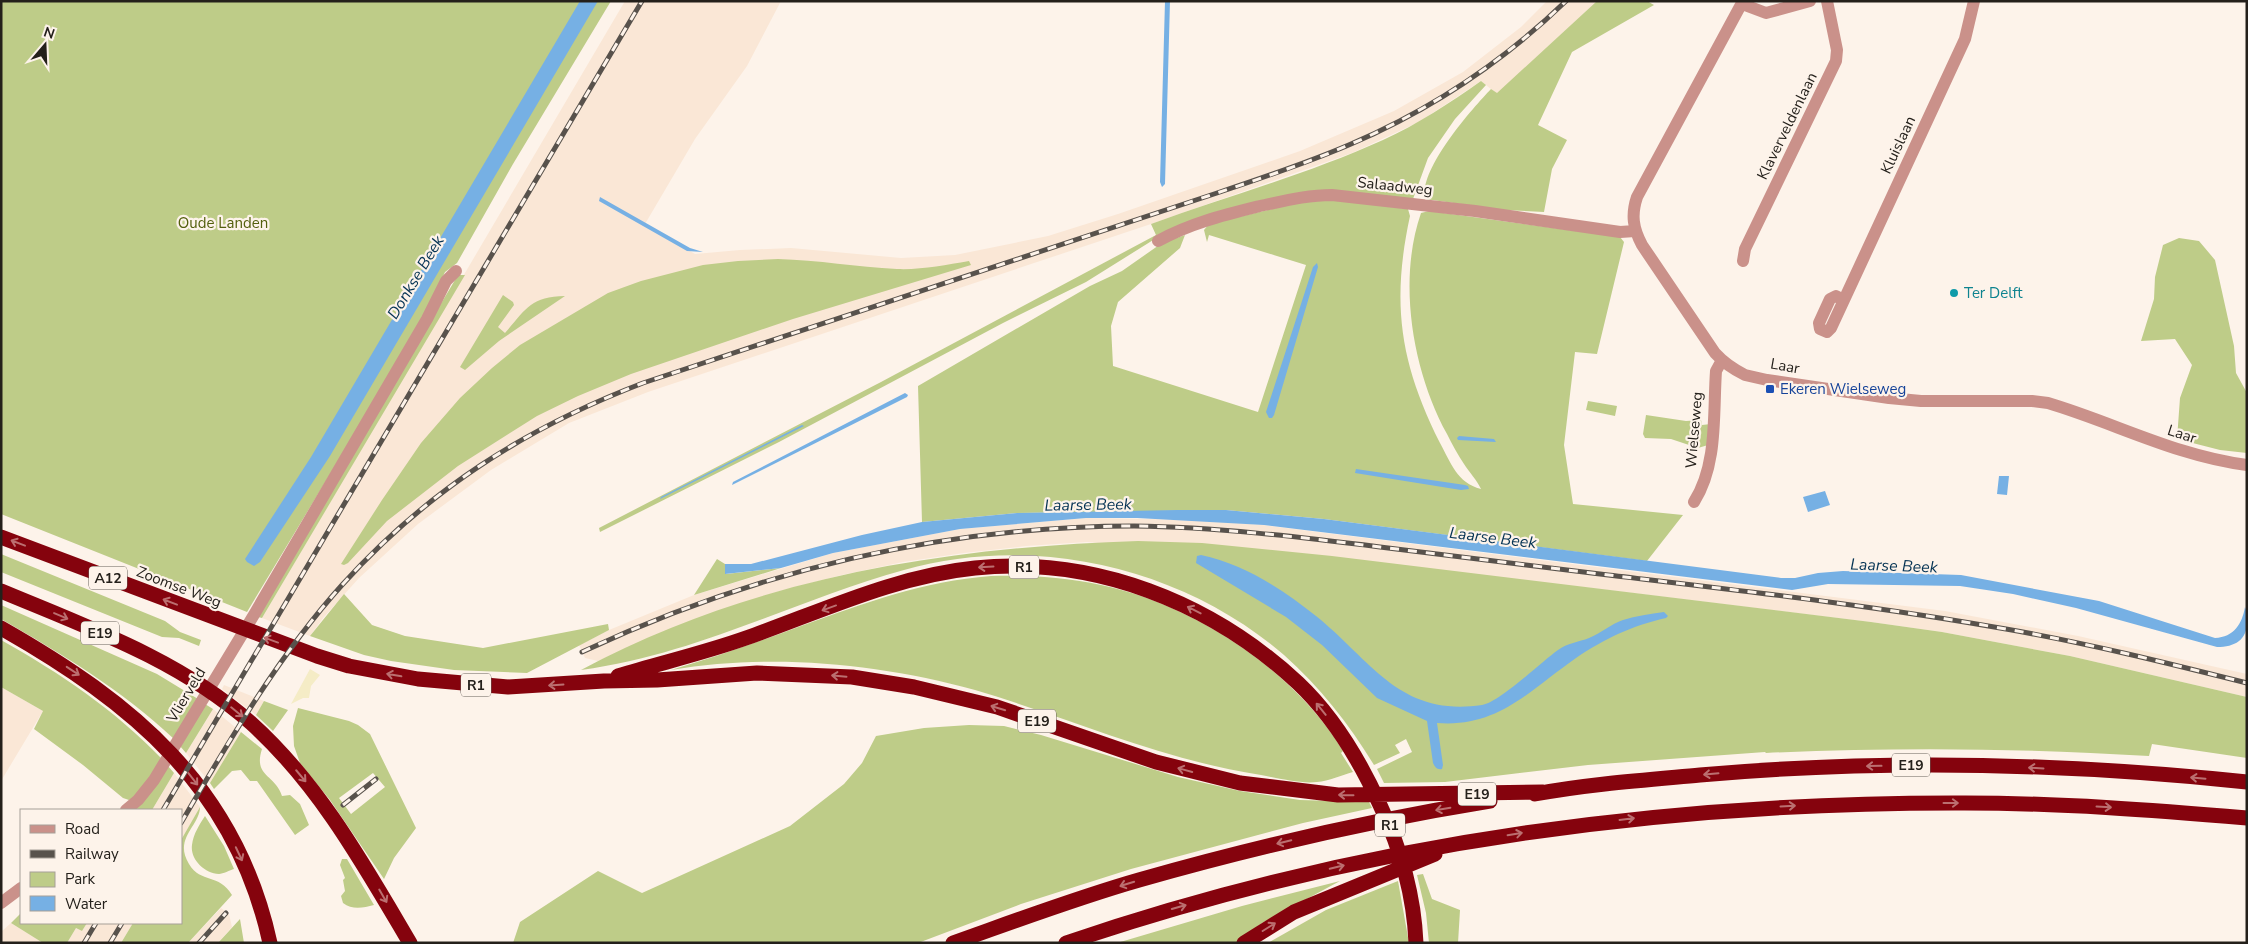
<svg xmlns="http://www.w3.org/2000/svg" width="2248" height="944" font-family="'Nunito Sans',sans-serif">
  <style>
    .built { fill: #fae7d6 }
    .green { fill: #becc88; fill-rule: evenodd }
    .sand { fill: #f5ecc6 }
    .water { fill: #76b0e4 }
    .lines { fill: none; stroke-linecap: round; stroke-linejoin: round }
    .minor { stroke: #ca918a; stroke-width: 12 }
    .highway { stroke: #85030d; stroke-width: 15 }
    .rail-casing { stroke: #58524c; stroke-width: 5 }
    .rail { stroke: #fdf3ea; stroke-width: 3; stroke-dasharray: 9; stroke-linecap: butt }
    .oneway { stroke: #bb6f70 }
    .culture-dot { fill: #0f9aa8; stroke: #fdf3ea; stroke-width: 2 }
    .transit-dot { fill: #1a4fb4; stroke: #fdf3ea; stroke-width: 2 }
    .labels { text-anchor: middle; stroke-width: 4.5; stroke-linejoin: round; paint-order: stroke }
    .shield { fill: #fdf3ea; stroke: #655f59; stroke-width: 1 }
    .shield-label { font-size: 14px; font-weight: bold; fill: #24201b }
    .street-label { font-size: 15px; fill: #24201b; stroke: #fdf3ea }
    .park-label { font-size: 15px; fill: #535f0c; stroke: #fdf3ea }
    .culture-label { font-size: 15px; fill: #0d838f; stroke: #fdf3ea; text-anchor: start }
    .transit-label { font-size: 15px; fill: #164399; stroke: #fdf3ea; text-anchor: start }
    .water-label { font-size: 16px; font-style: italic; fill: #053354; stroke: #fdf3ea }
  </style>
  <rect width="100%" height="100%" fill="#fdf3ea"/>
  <!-- built -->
  <path class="built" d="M625,1h156l-34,65 -52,73 -50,85 50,30 45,-4 51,-2 110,10 54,-3 93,-19 70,-22 182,-63 94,-40 69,-39 58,-45 26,-26h50l-100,93 -16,-13 -62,41 -67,31 -201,71 -503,168 -79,31 -78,47 -73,54 -59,54 -35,39 -14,19 -48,-18z
    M1086,518l116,2 61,5 682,86 133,25 169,38v23l-177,-41 -128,-24 -71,-10 -280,-34 -504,-46 -61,4 -62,7 -61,9 -61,13 -62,16 -60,20 -57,21 -65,29 -13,-3 -6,-13 30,-15 85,-35 139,-42 127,-24z
    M224,685l40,16 -8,14 -34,-26z
    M1,687l42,24 -42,70z
    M213,709l28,23 -31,51 -24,-30z
    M174,773l26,34 -19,33v-30h-29z
    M221,908l8,6 3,13 -14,16h-30z
    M11,923l32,20h-42v-11z
    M87,923h46l-12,20h-54l9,-15 6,3z"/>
  <!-- green -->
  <path class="green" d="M1,1h610l-98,163 -56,99 -12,9 -21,46 -177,294 -246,-98z
    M1597,1h50l7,4 -82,47 -34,73 29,15 -15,29 -8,43 -40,-2 -79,-11c-6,-30 46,-89 66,-110l6,4z
    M1481,81l5,4 -31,34 -27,39 -15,41 -87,-8 -160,41 -80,50 -83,41 -224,119 -179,90 -1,-4 282,-146 275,-147 -5,-11c77,-28 157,-50 232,-84 35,-16 67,-37 98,-59z
    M1318,198l90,11 2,7c-19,88 -10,147 30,227 11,20 17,40 41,46 -4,-9 -12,-17 -17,-25 -6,-9 -12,-20 -17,-30 -34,-62 -50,-152 -26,-221l8,-2 191,26 4,5 -27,112 -22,-2 -11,93 9,59 110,11 -36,46 -323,-42 -98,-9 -209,3 -95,9 -4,-136 172,-100 32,-15 40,-28 23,-8 -5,13 -62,54 -7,24 2,40 145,46 48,-147 -97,-30 -2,7 -3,-12 5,-6z
    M2179,238l20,3 16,19 19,86 2,27 11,20v60l-27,-3 -43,-11 3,-41 12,-33 -17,-26 -34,2 13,-42 1,-22 8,-32z
    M778,259c40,1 79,8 119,10 24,1 48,-4 72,-8l2,4 -178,54 -162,55 -53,22 -41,20 -79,50 -71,55 -39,42 -4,2 -3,-1 41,-64 39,-57 39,-45 32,-30 28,-23 88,-52 33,-12 62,-16 35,-4z
    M458,275h7l-203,343 -4,-1 10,-23z
    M503,295l10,7 1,3 -16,22 7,6c21,-24 25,-36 60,-37l-66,45 -34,29 -5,-3z
    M1588,401l29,5 -2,10 -29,-6z
    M1646,415l40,6 15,-1 1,5 9,-1 -3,21 -10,3 -27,-9 -26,-1 -2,-4z
    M1138,541l64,2 130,13 539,66 71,10 128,24 177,41v61l-95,-14 -3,12c-128,-8 -255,-9 -383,-3l-1,-1 -177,13 -143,17 -61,1 -7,-14 35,-17 -6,-13 -11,6 5,8 -26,12c-25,-41 -54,-78 -90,-110 -102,-88 -250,-122 -380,-85 -111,31 -206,84 -323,100 171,-92 365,-123 557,-129z
    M1,554l164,67 15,11 21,8 -2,6 -20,-8 -17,-1 -161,-65z
    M717,559l8,5 1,10 55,-6 -87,27z
    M991,576c37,-1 73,1 110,9 92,19 193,85 242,166l-2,2 12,19c-11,3 -24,9 -36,10 -16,2 -41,-4 -56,-7 -99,-15 -191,-57 -286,-85 -97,-27 -205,-37 -304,-20 44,-13 87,-28 130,-44 64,-23 122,-45 190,-50z
    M344,594l28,31 33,11 78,12 125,-24 1,6 -82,43 -73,-3 -63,-9 -27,-6 -54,-19z
    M1,605l156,69 41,25 -24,40c-52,-49 -112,-85 -173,-120z
    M1,640c59,33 114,70 161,119l-26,38 -7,3 -6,-2 -40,-33 -49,-36 9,-18 -42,-24z
    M264,701l24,9 -15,21 -17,-16z
    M205,704l8,5 -27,44 -6,-7z
    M298,708l51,13 9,4 12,9 46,94 -22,30 -10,21 -54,-79 -30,-37 -6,-17 -1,-20zM373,773l12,14 -34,27 -12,-16z
    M969,725l35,1 37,9 137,42 62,14 60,9 69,2 3,6 -69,15 -172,46 -110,35 -103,39h-405l7,-21 78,-51 44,22 148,-67 54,-42 18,-21 14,-27 48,-8z
    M241,732l21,17c-9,28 13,25 20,47l8,-1 10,9 9,21 -14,10 -38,-54h-7l-9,-11 -9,1 -18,18 -4,-6z
    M168,766l6,7 -22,37h-18z
    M200,807c0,19 -27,31 -11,57 12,20 30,9 43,31l-44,48h-67l12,-20h48v-83z
    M205,816l19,30 10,23c-4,1 -11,5 -15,5 -15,-1 -29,-15 -27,-29 1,-11 8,-21 13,-29z
    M342,859h5l27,46c-11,3 -22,5 -31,-2l-2,-7 4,-5 -2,-11 2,-2 -5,-13z
    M1423,874l9,25 28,11 -2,33h-29l-3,-30 -9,-38z
    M1340,881l-78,42 -27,20h-118l125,-37z
    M1398,881l11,62h-141l58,-33z
    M21,913v10h66l-5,8 -6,-3 -9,15h-24l-32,-20z
    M240,919l4,24h-26z"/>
  <!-- sand -->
  <path class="sand" d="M310,669l10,6 -9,11 -2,12h-6l-12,6z"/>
  <!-- water -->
  <path class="water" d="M580,1h18l-268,455 -70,106 -6,4 -7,-4 -2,-3 66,-102z
    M1165,1h5l-5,183 -3,3 -2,-5z
    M600,197l90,51 13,4 -16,-1 -88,-50z
    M1317,263l1,4 -44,148 -2,3h-3l-3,-6 47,-145z
    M905,393l3,2 -1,2 -175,88 1,-3z
    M802,425l2,1 -144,73 1,-2z
    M1459,436l35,3 2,3 -38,-2 -1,-2z
    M1356,469l109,16 3,1 1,3 -8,1 -106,-17z
    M1999,476h10l-2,19 -10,-1z
    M1825,491l5,14 -22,7 -5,-15z
    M1177,510h49l98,9 457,59h14l23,-5 25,-2 118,4 138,26 116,37c19,-1 27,-14 30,-31 2,4 2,10 2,15 0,18 -12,25 -30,25l-141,-39 -63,-14 -53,-8 -132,-2 -36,6 -528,-65 -127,-7h-51l-126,11 -127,24 -52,15 -56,6v-10h26l111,-29 60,-13 95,-9z
    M1201,555c43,9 81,34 115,61 56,45 83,101 166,89 18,-3 59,-43 76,-55 9,-7 21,-8 31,-12 12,-5 22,-14 34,-18 13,-4 27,-6 41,-8l4,4 -2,2c-35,8 -60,20 -90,40 -46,32 -78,70 -139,65l6,42 -1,4c-5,1 -7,-2 -9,-6l-6,-42 -50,-23 -55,-53 -36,-28 -90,-54 1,-7z"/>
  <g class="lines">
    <!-- minor -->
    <path class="minor" d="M1743,1l-106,196c-6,18 -4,31 5,48l73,108c9,10 18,16 30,22l22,5 122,18 32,3h111l16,2c67,20 128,53 199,62
      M1742,4l24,9 44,-12
      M1158,241c33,-18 66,-26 102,-35 24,-5 47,-11 72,-11l143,16 145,21 15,-1
      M1743,261l2,-12 91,-188 1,-11 -10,-49
      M1844,300l-8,-4 -6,3 -11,24 1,6 7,3 4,-4 134,-289 9,-38
      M1694,502c24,-38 19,-88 22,-131l6,-11
      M126,810l12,-10 16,-20 101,-167 172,-294 19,-38 10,-10
      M1,903l20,-15"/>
    <!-- highway -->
    <path class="highway" d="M1,537l316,119 32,10 69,13 90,8 96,-6 53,-1 100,-7 95,4 62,10 83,20 159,55 84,21 98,12 205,-3
      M1,591c86,36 179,69 250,132 68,61 113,142 159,220
      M1,628c132,75 235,159 269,315
      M618,676c42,-13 86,-23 128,-38 74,-26 149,-62 229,-70 119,-12 236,34 323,115 35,33 62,78 82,122 20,42 34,91 36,138
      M1535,794c54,-10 110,-14 165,-19 182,-16 366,-12 547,7
      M953,943c62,-22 123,-45 186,-63 116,-33 233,-60 351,-79
      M1066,943c289,-99 594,-141 899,-140 94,0 188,7 282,15
      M1244,943l50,-31 141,-58"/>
    <!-- rail casing -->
    <g class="rail-casing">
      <path id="rail" d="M582,652c173,-81 360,-126 552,-126 82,1 165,11 246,21 73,9 147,18 220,27 135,16 271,31 406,55 81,14 161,34 241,54
        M343,805l33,-26
        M163,810l479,-809
        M181,823c48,-82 97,-167 161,-238 85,-94 183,-157 301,-202l565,-187c48,-16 97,-32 143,-52 79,-34 153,-83 215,-143
        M84,943l12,-20
        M110,943l12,-20
        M199,943l27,-30"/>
    </g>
    <!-- rail -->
    <use href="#rail" class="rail"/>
  </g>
  <!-- one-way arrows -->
  <defs><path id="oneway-shaft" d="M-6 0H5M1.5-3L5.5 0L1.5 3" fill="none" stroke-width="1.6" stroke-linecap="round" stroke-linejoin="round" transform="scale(1.25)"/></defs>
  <g class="oneway">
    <use href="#oneway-shaft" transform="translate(18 543) rotate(-159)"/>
    <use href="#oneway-shaft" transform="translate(986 567) rotate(177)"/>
    <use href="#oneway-shaft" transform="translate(170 602) rotate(-159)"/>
    <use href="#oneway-shaft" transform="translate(829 608) rotate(160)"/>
    <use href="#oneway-shaft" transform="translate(1194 610) rotate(-153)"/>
    <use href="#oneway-shaft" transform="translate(61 616) rotate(23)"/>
    <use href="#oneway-shaft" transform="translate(271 640) rotate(-160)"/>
    <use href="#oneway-shaft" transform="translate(73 671) rotate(33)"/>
    <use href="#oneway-shaft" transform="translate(394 675) rotate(-170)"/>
    <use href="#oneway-shaft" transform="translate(839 676) rotate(-175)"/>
    <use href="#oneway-shaft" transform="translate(556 685) rotate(176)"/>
    <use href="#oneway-shaft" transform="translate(998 708) rotate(-163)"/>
    <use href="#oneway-shaft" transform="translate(1321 709) rotate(-129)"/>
    <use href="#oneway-shaft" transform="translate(237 712) rotate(39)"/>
    <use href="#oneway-shaft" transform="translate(1874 766) rotate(179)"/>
    <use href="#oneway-shaft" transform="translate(2036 768) rotate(-177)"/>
    <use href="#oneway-shaft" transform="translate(1185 770) rotate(-165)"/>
    <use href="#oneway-shaft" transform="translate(1711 774) rotate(175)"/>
    <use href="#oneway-shaft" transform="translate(301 776) rotate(50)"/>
    <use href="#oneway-shaft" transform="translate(2198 778) rotate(-175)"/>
    <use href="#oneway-shaft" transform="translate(193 779) rotate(52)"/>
    <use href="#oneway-shaft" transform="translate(1346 795) rotate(-179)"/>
    <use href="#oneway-shaft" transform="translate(1951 803)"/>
    <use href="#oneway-shaft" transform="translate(1788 806) rotate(-3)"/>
    <use href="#oneway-shaft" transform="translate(2104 807) rotate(3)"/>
    <use href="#oneway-shaft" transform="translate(1443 809) rotate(170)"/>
    <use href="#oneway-shaft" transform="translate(1627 819) rotate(-7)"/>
    <use href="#oneway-shaft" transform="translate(1515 834) rotate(-9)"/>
    <use href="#oneway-shaft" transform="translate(1284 842) rotate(166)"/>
    <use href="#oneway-shaft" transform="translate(239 854) rotate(65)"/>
    <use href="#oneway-shaft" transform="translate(1337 867) rotate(-14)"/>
    <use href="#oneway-shaft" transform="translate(1127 884) rotate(163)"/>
    <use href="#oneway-shaft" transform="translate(383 896) rotate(60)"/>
    <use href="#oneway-shaft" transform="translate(1179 907) rotate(-16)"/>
    <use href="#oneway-shaft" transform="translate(1269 927) rotate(-32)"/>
  </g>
  <!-- markers -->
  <circle class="culture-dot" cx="1954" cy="293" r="5"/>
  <rect class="transit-dot" x="1765" y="384" width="10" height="10" rx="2.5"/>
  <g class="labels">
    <!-- shield labels -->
    <g class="shield">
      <rect x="1009" y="555.5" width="30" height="23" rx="4"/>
      <rect x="89" y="566.5" width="38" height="23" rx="4"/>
      <rect x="81" y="621.5" width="38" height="23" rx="4"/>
      <rect x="461" y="673.5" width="30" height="23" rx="4"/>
      <rect x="1018" y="709.5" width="38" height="23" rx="4"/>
      <rect x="1892" y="753.5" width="38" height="23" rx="4"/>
      <rect x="1458" y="782.5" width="38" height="23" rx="4"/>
      <rect x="1375" y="813.5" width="30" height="23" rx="4"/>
    </g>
    <g class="shield-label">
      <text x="1024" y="572">R1</text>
      <text x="108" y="583">A12</text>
      <text x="100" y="638">E19</text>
      <text x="476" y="690">R1</text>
      <text x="1037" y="726">E19</text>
      <text x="1911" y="770">E19</text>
      <text x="1477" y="799">E19</text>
      <text x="1390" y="830">R1</text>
    </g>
    <!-- street labels -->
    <g class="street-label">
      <text transform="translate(1787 126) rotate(-64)" y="5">Klaverveldenlaan</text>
      <text transform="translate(1898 145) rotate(-65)" y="5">Kluislaan</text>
      <text transform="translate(1395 186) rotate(6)" y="5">Salaadweg</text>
      <text transform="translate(1785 366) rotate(10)" y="5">Laar</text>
      <text transform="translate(1694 430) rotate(-85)" y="5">Wielseweg</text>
      <text transform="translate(2182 434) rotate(18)" y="5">Laar</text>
      <text transform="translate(179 587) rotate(21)" y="5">Zoomse Weg</text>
      <text transform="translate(186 695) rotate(-59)" y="5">Vlierveld</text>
    </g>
    <!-- park labels -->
    <g class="park-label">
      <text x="223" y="228">Oude Landen</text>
    </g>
    <!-- culture labels -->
    <g class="culture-label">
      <text x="1964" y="298">Ter Delft</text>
    </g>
    <!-- transit labels -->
    <g class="transit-label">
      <text x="1780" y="394">Ekeren Wielseweg</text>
    </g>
    <!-- water labels -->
    <g class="water-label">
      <text transform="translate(415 277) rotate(-59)" y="6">Donkse Beek</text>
      <text transform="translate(1088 504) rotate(-1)" y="6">Laarse Beek</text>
      <text transform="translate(1493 537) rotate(7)" y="6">Laarse Beek</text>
      <text transform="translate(1894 565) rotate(2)" y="6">Laarse Beek</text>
    </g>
  </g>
  <!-- border -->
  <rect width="2248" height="944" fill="none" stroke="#24201b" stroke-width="5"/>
  <!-- legend -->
  <rect x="20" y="809" width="162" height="115" fill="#fdf3ea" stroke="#a69f97"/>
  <rect x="30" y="825" width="25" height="8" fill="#ca918a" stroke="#a69f97"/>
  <text x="65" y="834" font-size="15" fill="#24201b">Road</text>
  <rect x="30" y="850" width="25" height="8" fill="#58524c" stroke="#a69f97"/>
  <text x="65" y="859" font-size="15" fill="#24201b">Railway</text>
  <rect x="30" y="872" width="25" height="15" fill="#becc88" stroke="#a69f97"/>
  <text x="65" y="884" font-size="15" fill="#24201b">Park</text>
  <rect x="30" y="896" width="25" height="15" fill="#76b0e4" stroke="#a69f97"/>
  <text x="65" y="909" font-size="15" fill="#24201b">Water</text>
  <!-- north arrow -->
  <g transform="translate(45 45) rotate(19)" stroke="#fdf3ea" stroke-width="4" paint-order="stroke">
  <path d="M0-4L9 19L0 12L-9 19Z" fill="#24201b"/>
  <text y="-8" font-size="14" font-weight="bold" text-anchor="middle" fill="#24201b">N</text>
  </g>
</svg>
